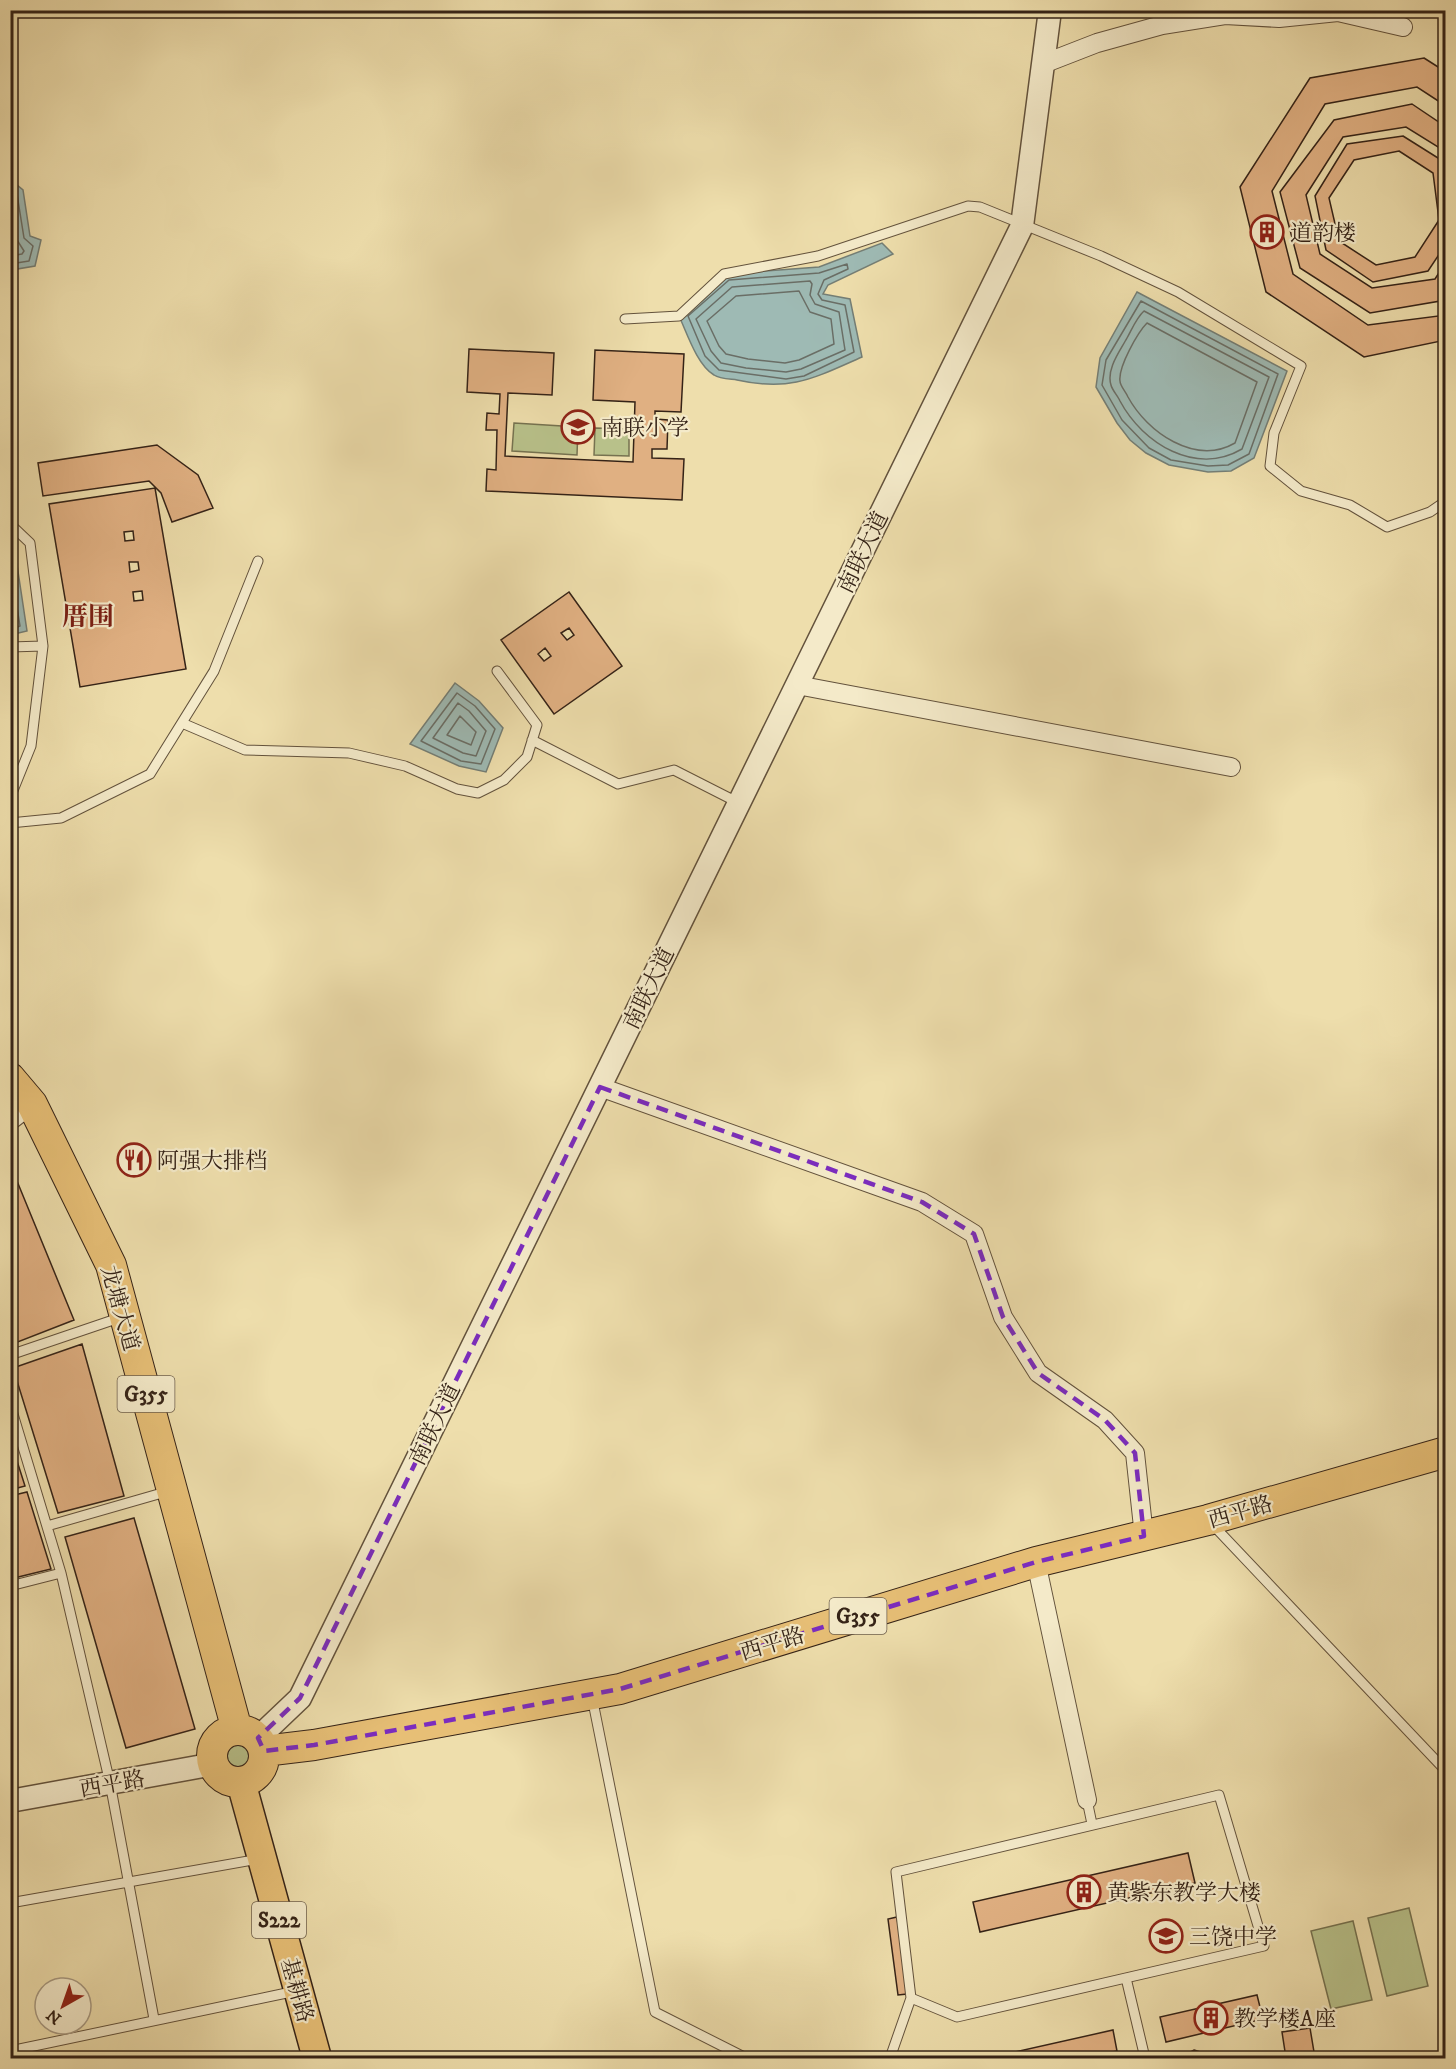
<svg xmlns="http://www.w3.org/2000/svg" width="1456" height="2069" font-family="'IM FELL DW Pica','Noto Serif SC',serif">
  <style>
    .green { fill: #b8c18a; stroke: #767250; stroke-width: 1.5 }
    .water { fill: #9ebab4; stroke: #747e75; stroke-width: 1.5 }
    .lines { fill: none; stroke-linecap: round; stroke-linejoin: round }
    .shore { stroke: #6a6e66; stroke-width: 1.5 }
    .building { fill: #e0b082; stroke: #352317; stroke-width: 1.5; fill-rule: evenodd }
    .service-casing { stroke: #63523c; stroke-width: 11 }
    .minor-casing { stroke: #63523c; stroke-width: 20 }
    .tertiary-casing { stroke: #63523c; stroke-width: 25 }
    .primary-casing { stroke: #352317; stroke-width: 31 }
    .trunk-casing { stroke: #352317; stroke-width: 32 }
    .service { stroke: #f4eac9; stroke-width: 9 }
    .minor { stroke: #f4eac9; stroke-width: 18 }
    .tertiary { stroke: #f4eac9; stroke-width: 22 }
    .primary { stroke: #e7bf76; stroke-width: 28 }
    .trunk { stroke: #e7bf76; stroke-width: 30 }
    .marked { fill: none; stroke: #7b2cbf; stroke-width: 4.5; stroke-dasharray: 12 8; stroke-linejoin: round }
    .labels { text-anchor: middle; stroke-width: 4.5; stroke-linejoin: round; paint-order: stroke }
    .shield { fill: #f4eac9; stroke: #6e5f4c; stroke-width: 1.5 }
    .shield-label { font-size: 21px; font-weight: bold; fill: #352317 }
    .poi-label { font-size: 22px; fill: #352317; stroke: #f4eac9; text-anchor: start }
    .street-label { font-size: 22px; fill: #352317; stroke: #f4eac9 }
    .quarter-label { font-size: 26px; font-weight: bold; fill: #7a1f14; stroke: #f4eac9 }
  </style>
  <rect width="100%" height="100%" fill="#eedeac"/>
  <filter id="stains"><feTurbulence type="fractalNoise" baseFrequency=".00333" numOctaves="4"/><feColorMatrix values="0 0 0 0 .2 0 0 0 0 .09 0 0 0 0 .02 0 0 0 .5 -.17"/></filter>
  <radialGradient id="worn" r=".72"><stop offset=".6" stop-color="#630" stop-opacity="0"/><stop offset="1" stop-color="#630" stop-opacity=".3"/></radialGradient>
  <!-- green -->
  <path class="green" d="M514,423l64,4 -1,28 -65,-4z
    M595,428l34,1v27l-35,-1z
    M230,1739l18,1 9,24c-18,30 -57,-7 -27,-25z
    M1409,1908l19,78 -41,10 -19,-78z
    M1353,1921l19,79 -41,9 -20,-78z"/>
  <!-- water -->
  <path class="water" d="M11,180l12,10 7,46 11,4 -6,26 -24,4z
    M882,243l11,11 -65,31 -5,9 27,5 12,58c-48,21 -71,35 -125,23 -6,-1 -17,-1 -23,-5 -17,-10 -27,-42 -35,-59l48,-42 92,-7z
    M1137,292l150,79 -33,87 -23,13 -23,1 -39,-7 -23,-12 -16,-13 -13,-17 -21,-36 4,-29z
    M10,544l4,1 13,86 -17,4z
    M455,683l24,18 24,27 -17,44 -27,-6 -49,-22z"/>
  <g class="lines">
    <!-- shore -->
    <path class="shore" d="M10,188l7,6 7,44 9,8 -4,15 -19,3
      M10,201l7,39 7,11 -2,3 -12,2
      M810,281l2,3 -2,11 5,9 24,8 6,38 -44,19 -15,3 -40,-4 -25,-5 -10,-12 -15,-32 36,-32z
      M799,291l11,21 21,7 3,25 -35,16 -14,3 -37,-4 -22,-5 -7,-8 -12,-25 29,-25z
      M1141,301l137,73 -29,80 -21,11 -20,1 -37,-6 -22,-12 -27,-28 -20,-35 4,-25z
      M1144,311l125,66 -27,72c-46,27 -99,-5 -122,-48 -2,-5 -8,-11 -9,-16 -5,-16 9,-34 16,-47 5,-9 10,-21 17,-27z
      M688,316l17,40 14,14 67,9 18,-3 50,-24 -9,-47 -23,-5 -4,-6 6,-14 24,-11 -1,-5 -28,9 -90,7 -41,36
      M1147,323l110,59 -22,61c-40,23 -88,-11 -107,-46 -2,-5 -8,-11 -8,-16 -2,-14 18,-49 27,-58z
      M10,564l10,62 -10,4
      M457,693l18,13 20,23 -14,35 -20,-3 -40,-20z
      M458,703l11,8 17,20 -10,25 -13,-3 -30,-15z
      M460,716l16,16 -5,13 -24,-10z"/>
  </g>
  <!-- building -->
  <path class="building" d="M1424,58l22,14v34l-29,-19 -92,17 -53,87 21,83 75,51 78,-10v25l-82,17 -98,-65 -26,-105 70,-109z
    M1412,104l34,23v25l-40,-25 -63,10 -37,58 14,59 52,34 63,-9 11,-17v38l-76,13 -70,-45 -20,-76 54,-72z
    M1403,136l43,27v81l-18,27 -55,11 -47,-32 -11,-54 32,-52zM1399,151l34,22 6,47 -24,37 -39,8 -37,-24 -10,-43 25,-38z
    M469,349l85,4 -2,42 -44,-2 -3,63 128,6 2,-60 -42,-2 2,-50 89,4 -3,58 -26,-1v8l13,1 -1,29h-15v9l32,1 -2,41 -196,-9 1,-22 9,1 1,-40h-11l1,-17 12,1 1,-20 -33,-2z
    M157,445l41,30 15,33 -41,14 -11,-29 -12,-12 -106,15 -5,-33z
    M155,488l31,181 -106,18 -31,-183zM133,531l1,9 -9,1 -1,-9zM129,562h9l1,8 -9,2zM142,591l1,9 -9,1 -1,-9z
    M569,592l53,74 -68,48 -53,-74zM569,628l5,7 -7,5 -6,-7zM545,648l6,8 -7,5 -6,-7z
    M10,1164l64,156 -64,25z
    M82,1344l42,152 -66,17 -45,-145z
    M10,1439l15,47 -15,4z
    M27,1492l24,77 -41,10v-83z
    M134,1518l61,211 -69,19 -61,-211z
    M1188,1853l7,30 -215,49 -7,-30z
    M897,1917l10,77 -9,1 -10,-76z
    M1257,1995l6,24 -97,23 -6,-25z
    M1310,2028l5,30h-29l-4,-26z
    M1113,2030l4,21 -32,7h-69l-1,-6z
    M1194,2050l26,8h-41z"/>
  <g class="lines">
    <!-- service casing -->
    <g class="service-casing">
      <path id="service" d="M625,319l54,-3 45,-42 94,-18 150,-50 12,1 121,49 77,36 123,74 -27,67 -4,33 31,25 49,14 37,22 43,-15 16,-11
        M10,524l20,19 13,103 -12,100 -21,52
        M10,647l33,-1
        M182,723l63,27 104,3 56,13 52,23 21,4 26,-13 23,-23 10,-32 -40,-54
        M532,740l86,44 56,-14 65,33
        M10,823l51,-5 89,-44 64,-103 44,-110
        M10,1355l112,-38
        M10,1404l51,169 49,210 44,236
        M1212,1524l234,247
        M47,1526l122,-35
        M10,1586l51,-13
        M592,1697l63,315 91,46
        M1087,1800l5,24
        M10,1903l249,-44
        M1126,1978l19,80
        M10,2051l286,-60
        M890,2058l21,-60 -15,-126 323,-77 45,151 -307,71 -46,-19"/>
    </g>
    <!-- minor casing -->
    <g class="minor-casing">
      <path id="minor" d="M1043,64l54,-21 65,-18 63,-10 54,3 59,-6 65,15
        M797,685l434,82
        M600,1087l322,115 52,32 29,83 35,56 67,47 30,33 9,83
        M10,1121l22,-17
        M1036,1562l51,238"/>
    </g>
    <!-- tertiary casing -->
    <g class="tertiary-casing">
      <path id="tertiary" d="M258,1738l42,-40 722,-1472 28,-216
        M10,1801l204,-37"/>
    </g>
    <!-- primary casing -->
    <g class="primary-casing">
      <path id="primary" d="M241,1782l76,276"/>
    </g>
    <!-- trunk casing -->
    <g class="trunk-casing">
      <path id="trunk" d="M10,1078l22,26 79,161 126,465
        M212 1756a26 26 0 1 1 52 0a26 26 0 1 1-52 0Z
        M264,1751l50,-6 306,-56 416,-127 172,-42 238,-68"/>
    </g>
    <!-- service -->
    <use href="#service" class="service"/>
    <!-- minor -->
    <use href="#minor" class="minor"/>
    <!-- tertiary -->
    <use href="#tertiary" class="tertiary"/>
    <!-- primary -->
    <use href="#primary" class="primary"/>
    <!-- trunk -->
    <use href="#trunk" class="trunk"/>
  </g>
  <!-- marked area -->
  <path class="marked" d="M600,1087l322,115 52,32 29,83 35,56 67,47 30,33 9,83 -108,26 -416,127 -306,56 -50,6 -6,-13 42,-40z"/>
  <!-- icons -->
  <defs>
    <g id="building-ring" transform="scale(1.725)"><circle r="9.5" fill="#f4eac9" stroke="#8f2418" stroke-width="1.5"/><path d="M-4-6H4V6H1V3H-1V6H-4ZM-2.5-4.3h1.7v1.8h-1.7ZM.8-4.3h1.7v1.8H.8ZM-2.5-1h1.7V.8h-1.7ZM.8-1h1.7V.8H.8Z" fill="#8f2418"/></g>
    <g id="school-ring" transform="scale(1.725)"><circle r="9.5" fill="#f4eac9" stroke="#8f2418" stroke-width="1.5"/><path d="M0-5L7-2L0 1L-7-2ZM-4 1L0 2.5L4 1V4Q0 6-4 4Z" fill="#8f2418"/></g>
    <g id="restaurant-ring" transform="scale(1.725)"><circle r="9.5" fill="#f4eac9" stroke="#8f2418" stroke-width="1.5"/><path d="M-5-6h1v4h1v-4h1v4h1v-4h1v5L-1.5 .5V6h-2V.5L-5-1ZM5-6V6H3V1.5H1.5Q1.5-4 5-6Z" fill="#8f2418"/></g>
  </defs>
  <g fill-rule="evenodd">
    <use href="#building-ring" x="1267" y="232"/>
    <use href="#school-ring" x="578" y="427"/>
    <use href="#restaurant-ring" x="134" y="1160"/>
    <use href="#building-ring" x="1084" y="1892"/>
    <use href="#school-ring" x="1166" y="1936"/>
    <use href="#building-ring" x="1211" y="2018"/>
  </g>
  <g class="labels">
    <!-- shield labels -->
    <g class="shield">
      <rect x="117.5" y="1376" width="57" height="36" rx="4.5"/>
      <rect x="829.5" y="1598" width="57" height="36" rx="4.5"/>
      <rect x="252" y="1902" width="54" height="36" rx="4.5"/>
    </g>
    <g class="shield-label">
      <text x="146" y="1401">G355</text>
      <text x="858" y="1623">G355</text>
      <text x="279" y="1927">S222</text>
    </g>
    <!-- poi labels -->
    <g class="poi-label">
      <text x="1290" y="240">道韵楼</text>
      <text x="601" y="435">南联小学</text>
      <text x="157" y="1168">阿强大排档</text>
      <text x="1107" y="1900">黄紫东教学大楼</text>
      <text x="1189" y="1944">三饶中学</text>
      <text x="1234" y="2026">教学楼A座</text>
    </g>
    <!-- street labels -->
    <g class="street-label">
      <text transform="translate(862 552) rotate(-64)" y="8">南联大道</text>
      <text transform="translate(648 988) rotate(-64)" y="8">南联大道</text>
      <text transform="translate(121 1308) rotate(74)" y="8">龙塘大道</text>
      <text transform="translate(434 1424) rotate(-64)" y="8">南联大道</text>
      <text transform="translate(1240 1511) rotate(-16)" y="8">西平路</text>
      <text transform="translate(772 1643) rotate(-17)" y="8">西平路</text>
      <text transform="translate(112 1783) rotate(-10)" y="8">西平路</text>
      <text transform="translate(298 1990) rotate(74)" y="8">基耕路</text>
    </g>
    <!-- quarter labels -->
    <g class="quarter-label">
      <text x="88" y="625">厝围</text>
    </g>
  </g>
  <!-- margin -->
  <rect width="1456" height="2069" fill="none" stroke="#eedeac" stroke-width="36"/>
  <rect x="12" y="12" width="1432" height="2045" fill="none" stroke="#352317" stroke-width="3"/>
  <rect x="18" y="18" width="1420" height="2033" fill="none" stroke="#352317" stroke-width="1.5"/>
  <!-- north arrow -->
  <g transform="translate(63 2006) rotate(220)"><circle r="28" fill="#f4eac9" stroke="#a89a82" stroke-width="1.5"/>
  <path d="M0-4.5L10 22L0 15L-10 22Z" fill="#8f2418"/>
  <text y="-9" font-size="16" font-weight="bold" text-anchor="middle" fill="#352317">N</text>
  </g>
  <rect width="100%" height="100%" filter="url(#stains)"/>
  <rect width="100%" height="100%" fill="url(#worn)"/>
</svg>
